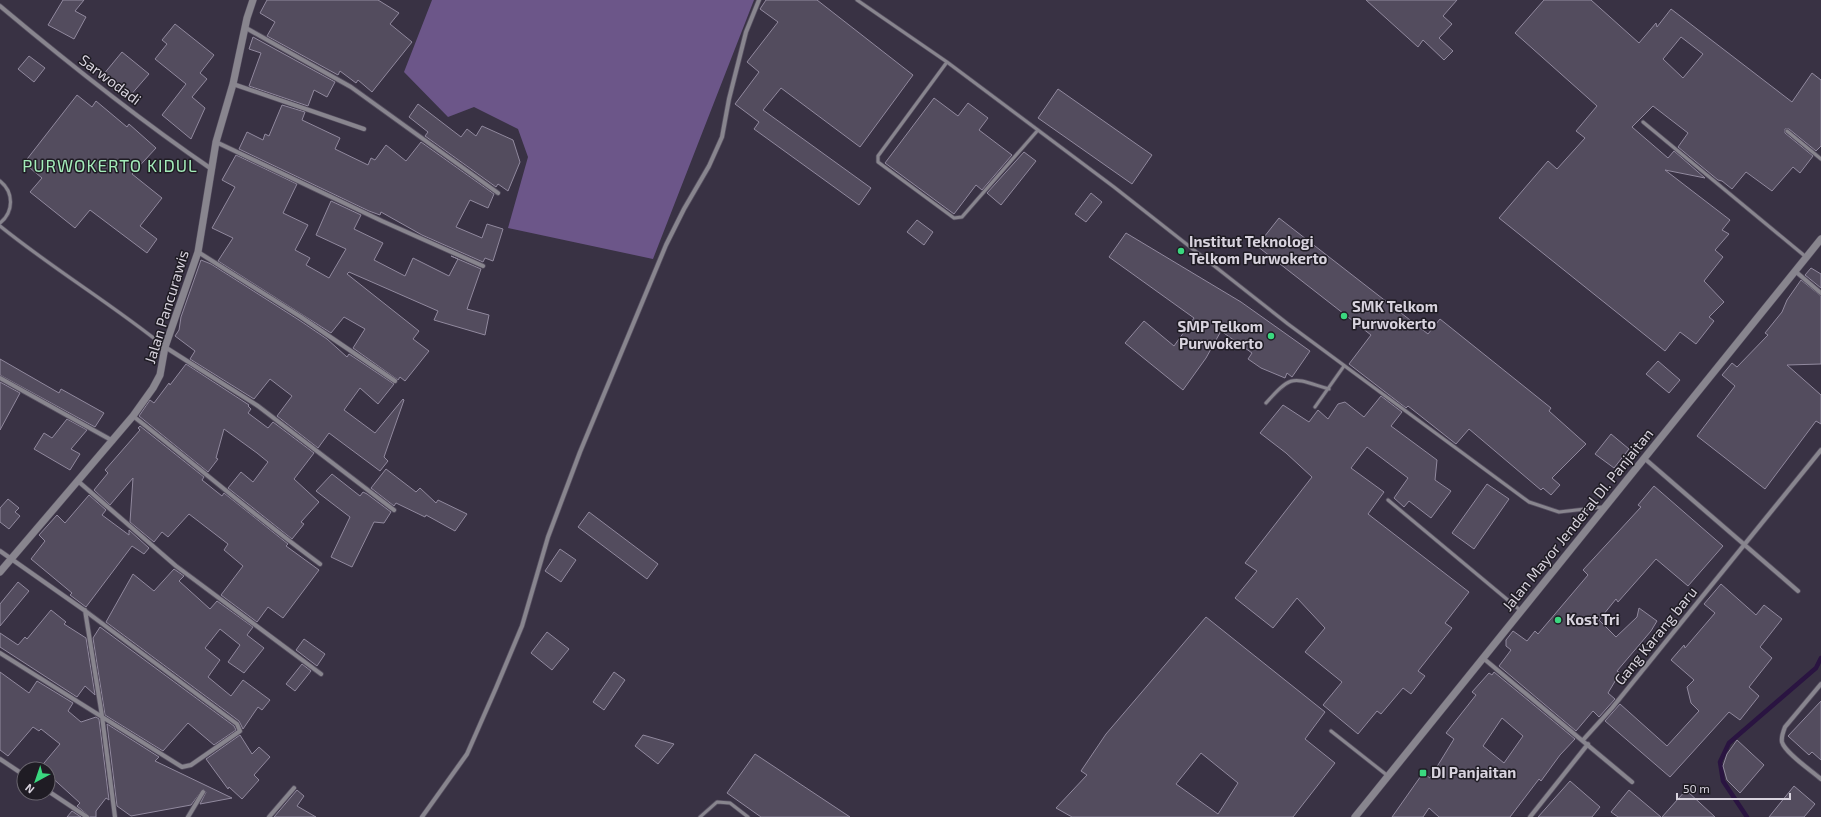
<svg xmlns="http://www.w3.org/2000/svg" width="1821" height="817" font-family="'Exo 2',sans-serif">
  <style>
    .forest { fill: #6c5689 }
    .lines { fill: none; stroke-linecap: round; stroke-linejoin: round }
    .stream { stroke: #2a1441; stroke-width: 4.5 }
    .building { fill: #534c5e; stroke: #91899e; fill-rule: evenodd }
    .service-casing { stroke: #564f60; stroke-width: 4.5 }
    .minor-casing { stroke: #564f60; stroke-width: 5.5 }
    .tertiary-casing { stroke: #564f60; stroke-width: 8 }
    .service { stroke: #88858e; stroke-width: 3 }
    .minor { stroke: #88858e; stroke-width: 4 }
    .tertiary { stroke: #88858e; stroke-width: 7 }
    .poi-dot { fill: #3ad87f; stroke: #1f1c24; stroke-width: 1.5 }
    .labels { text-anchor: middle; stroke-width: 3; stroke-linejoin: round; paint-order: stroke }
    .street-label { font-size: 15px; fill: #d8d3de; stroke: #1f1c24 }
    .poi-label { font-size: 15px; font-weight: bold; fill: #d8d3de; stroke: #1f1c24; text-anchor: start }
    .quarter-label { font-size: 17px; letter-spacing: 1px; fill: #a4ecba; stroke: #1f1c24 }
  </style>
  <rect width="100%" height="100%" fill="#393244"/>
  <!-- forest -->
  <path class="forest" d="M432,0h322l-101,259 -145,-31 20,-71 -10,-28 -44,-22 -26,10 -44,-45z"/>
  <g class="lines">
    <!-- stream -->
    <path class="stream" d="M1747,817l-24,-36 -3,-19 9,-19 87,-75 5,-10"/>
  </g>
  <!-- building -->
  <path class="building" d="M63,0h21l-9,11 11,6 -12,22 -26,-14z
    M267,0h111l21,13 -9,11 22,18 -40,50 -14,-12 -2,3 -16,-12 -2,4 -71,-39 8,-14 -15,-9z
    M766,0h51l96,75 -53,72 -79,-59 -18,22 108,78 -12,17 -105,-76 5,-7 -24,-18 24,-32 -12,-10 31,-40 -18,-13z
    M1366,0h91l-14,16 9,8 -13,14 14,13 -9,9 -21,-20 -5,7z
    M1544,0h47l48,43 17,-20 1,4 14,-18 121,93 20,-29 9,7v66l-5,5 -27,-22h-4v4l28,23 -13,17 -7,-6 -21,24 -26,-19 -14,17 -10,-8 -4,-1 -40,-33 10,-14 -35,-27 -21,21 36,31 6,-7 31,27 -40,-8 65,50 -8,10 7,4 -14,16 8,7 -19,24 20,21 -15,15 5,4 -18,23 -16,-12 -15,19 -166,-133 49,-57 9,8 28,-31 -9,-7 21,-25 -82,-73zM1681,37l22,17 -20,24 -20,-19z
    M175,24l39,31 -14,18 7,6 -15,18 13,11 -14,31 -29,-24 24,-31 -31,-25 12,-15 -5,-4z
    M253,37l82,45 -8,15 -13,-7 -6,16 -59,-20 12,-33 -12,-4z
    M122,52l27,22 -20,23 -26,-22z
    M29,56l16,12 -11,14 -16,-13z
    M1058,89l94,66 -20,29 -94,-66z
    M77,95l15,12 4,-6 31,26 2,-3 27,24 -24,26 30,24 -22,28 17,13 -10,14 -57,-43 -15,18 -45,-36 12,-14 -18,-15z
    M934,98l24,18 10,-13 20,15 -9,12 33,25 -30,35 -6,-5 -22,29 -69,-51z
    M418,104l43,33 6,-8 9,7 6,-10 31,14 7,22 -12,29 -10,-7 -2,3 -71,-51 3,-4 -19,-15z
    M282,105l23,7 -3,8 38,18 -5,11 33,16 3,-7 4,2 11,-15 20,16 15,-19 73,52 -6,14 -18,-8 -14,27 26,11 5,-14 16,5 -10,32 -8,-3 -2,4 -61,-27 -41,-23 -1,3 -11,-4 -130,-62 8,-17 16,8 2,-6 4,2z
    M1024,152l12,9 -35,44 -14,-12z
    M236,155l61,29 -14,29 25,12 -13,25 15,8 -4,7 23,13 17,-29 -30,-14 15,-34 30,14 -7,14 29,14 -9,17 31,16 8,-18 36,18 9,-17 -7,-3 30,13 -14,40 22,6 -4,20 -51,-15 4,-9 -89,-39 -2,2 72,57 -6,8 16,12 -24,30 -5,-4 -2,3 -45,-32 12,-19 -21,-12 -13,16 -113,-72 15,-23 -21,-10 23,-41 -13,-7z
    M1091,193l11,9 -16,20 -11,-8z
    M1279,218l149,116 12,-15 111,89 -2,3 37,33 -34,34 8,7 -9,10 -8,-7 -2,2 -72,-61 -13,15 -48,-38 -2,2 -57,-44 22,-29 -114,-89z
    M917,220l16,12 -9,13 -17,-13z
    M1126,233l115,69 69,49 -18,26 -5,-4 -2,5 -24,-10 -13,-9 4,-6 -31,-22 -15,27 -23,32 -58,-47 19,-22 30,25 20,-28 -85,-61z
    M201,260l10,4 88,56 28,19 20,18 2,-3 45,30 -16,20 -18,-16 -16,22 31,23 28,-34 1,1 -20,57 4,4 -8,10 -51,-38 -11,15 -41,-32 15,-20 -22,-17 -16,20 -64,-40 5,-8 -20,-15 4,-6 2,-13z
    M1811,268l10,6v14l-16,-13z
    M1801,280l20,16v68l-34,1 34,30v29l-5,-3 -51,68 -68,-53 38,-50 -13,-11 10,-12 5,4 31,-32 -3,-2 17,-21 5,-12z
    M0,359l59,34 2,-4 43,24 -9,14 -95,-52z
    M1658,361l22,19 -11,13 -23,-19z
    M186,364l63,41 -1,1 3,3 -3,4 20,15 5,-6 41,31 -20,26 25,23 -18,20 3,2 -12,15 -64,-51 13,-16 12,10 15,-20 -11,-9 -33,-24 -8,29 2,1 -10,13 -69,-56 11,-16 4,3 15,-20 1,2z
    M0,382l20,11 -20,37z
    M1381,396l21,16 -11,14 46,34 -2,20 16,11 -20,27 -22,-17 -5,6 -10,-9 14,-20 -41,-31 -16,21 33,24 -16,22 101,78 -24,31 7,5 -34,43 7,5 -14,18 -8,-6 -22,26 -4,-3 -19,23 -35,-29 19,-23 -37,-30 20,-24 -28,-30 -24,30 -38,-30 22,-27 -12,-8 67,-86 -26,-24 -26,-20 23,-28 26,17 9,-12 10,9 10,-15 7,-2 19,15z
    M67,419l20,11 -16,19 9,5 -10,16 -36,-21 10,-16 8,5z
    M140,426l64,51 -2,3 20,16 2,-3 64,51 -2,2 33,24 -36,48 -15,-11 -11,15 -36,-27 22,-29 -19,-16 4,-6 -39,-30 -21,23 -6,-5 -8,10 -24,-20 3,-44 -23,27 -16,-15 14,-17 -3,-3 35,-40 -2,-2z
    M1611,434l18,15 -15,19 -19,-14z
    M386,469l30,23 4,-4 16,15 2,-3 29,14 -12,17 -29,-16 -1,2 -29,-14 -2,3 -23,-18z
    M332,474l28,22 3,-4 4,2 24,18 -7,11 -10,-1 -22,45 -21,-10 19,-40 -34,-26z
    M1487,484l22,15 -35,50 -22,-16z
    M1654,486l69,60 -35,40 -32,-27 -38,43 -2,-3 -17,21 17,17 21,-20 2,-9 18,13 -6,10 -34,40 3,2 -12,20 7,6 -16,18 -6,-6 -17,20 -77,-65 12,-16 -5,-4v-6l7,-9 14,10 8,-10 3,3 50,-59 -5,-5 58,-63 -3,-2z
    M89,495l17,15 -4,5 27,20v-5l20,18 -5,6 -12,-8 -46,61 -16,-12 2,-2 -41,-34 14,-18 -6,-6 18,-20 8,8z
    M8,499l11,9 -4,4 5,4 -11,13 -9,-7v-14z
    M589,512l69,52 -11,15 -69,-52z
    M560,549l16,11 -15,22 -16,-11z
    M174,569l10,7 -5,5 31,28 7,-8 36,26 -6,8 17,13 -20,25 -16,-11 12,-17 -20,-16 -15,19 15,12 -12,17 23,19 12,-16 27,20 -8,10 -4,-3 -15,22 -4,-8 -133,-99 27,-48 21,17z
    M18,582l11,9 -29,35v-22z
    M1721,584l35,31 8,-10 18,14 -22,28 12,11 -23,29 10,9 -19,24 -11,-8 -59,65 -65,-56 15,-17 47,42 32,-35 -8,-8 -4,-16 7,-7 -23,-20 13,-15 1,3 30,-35 -11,-9z
    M51,610l15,12 -2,2 22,14 9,57 -10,-9 -8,11 -77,-50v-14l18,12 7,-8 2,2z
    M1206,617l119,95 -20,27 30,24 -42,54h-221l-16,-9 31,-33 -6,-4 25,-37zM1201,753l37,30 -20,31 -42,-30z
    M100,627l134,99 2,4 -22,15 -26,-22 -25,28 -58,-36 -12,-77z
    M547,632l22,17 -17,21 -21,-17z
    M304,639l21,15 -8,12 -21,-16z
    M302,664l9,7 -16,20 -9,-7z
    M0,672l29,21 8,-12 36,22 -5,8 13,11 15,-5 3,2 10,81 -3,-2 -10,13v6h-6l-13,-11 3,-3 -32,-29v-5h-9l21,-25 -19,-15 -2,2 -6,-4 -25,29 -8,-6z
    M614,672l11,8 -21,30 -11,-8z
    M1494,672l81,67 -15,16 -19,26 -2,-2 -29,38h-71l-10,-9 -6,9h-31l31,-44 7,5 24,-39 -8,-6 30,-38 -4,-3 17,-19 3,2zM1502,718l21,18 -19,27 -21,-17z
    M1821,701v59l-9,-8 -3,3 -21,-19z
    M107,724l52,33 -4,4 77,37 -32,6 6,-12 -3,-3 -12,16 -60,11 -14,-10z
    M240,735l12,19 7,-7 11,10 -16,18 5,5 -17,19 -13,-12 -1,2 -22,-30z
    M643,735l31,9 -16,20 -23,-18z
    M1737,740l27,25 -24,28 -13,-13 -4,-14 4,-12z
    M755,754l95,63h-89l-34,-24z
    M1570,781l30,26 -8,10h-54z
    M1794,786l21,18 -11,13h-35z
    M297,790l7,6 -7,10 19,11h-42z
    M1629,790l32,27h-43l-7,-5z
    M1686,790l29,27h-53z
    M72,811l9,6h-14z"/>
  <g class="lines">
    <!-- service casing -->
    <g class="service-casing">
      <path id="service" d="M857,0l90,62 167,125 174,137 241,178 30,10 44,-5
        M947,62l-69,94v6l76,56 8,-1 76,-87
        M1643,122l163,135
        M1787,131l34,28
        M0,181c14,11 14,31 0,42
        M0,226c53,43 112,78 165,121
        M1266,403c27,-30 26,-25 63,-14
        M1315,407l29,-41
        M1388,500l133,111
        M1331,731l57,45
        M700,817l17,-15 13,1 18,14"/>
    </g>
    <!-- minor casing -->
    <g class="minor-casing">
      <path id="minor" d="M0,6c68,57 137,112 210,162
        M246,28l105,59 147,106
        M233,84l131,45
        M216,142l166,79 101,45
        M198,252l103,65 94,64
        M1795,271l26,22
        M165,347l93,59 136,104
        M0,378l113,63
        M133,416c63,49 123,101 187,148
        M1644,458l154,133
        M79,482l97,84 145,108
        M0,551l84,59 153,114 3,7 -49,34 -9,2 -182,-114
        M85,610l17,106 13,101
        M1483,658l149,124
        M1821,684l-36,43c-2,5 -4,10 -3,15 3,11 30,29 39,37
        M1583,740l29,-32 209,-258
        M0,759l24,16
        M48,791l39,26
        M188,817l15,-25
        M269,817l25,-29
        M422,817l45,-63 29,-66 26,-62 26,-89 32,-85 86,-207 18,-36 25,-43 13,-29 7,-38 17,-67 13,-32
        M1530,817l58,-73"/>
    </g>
    <!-- tertiary casing -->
    <g class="tertiary-casing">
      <path id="tertiary" d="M0,572l133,-156 20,-28 7,-13 5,-28 33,-95 18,-110 17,-58 14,-66 6,-18
        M1355,817l466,-578"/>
    </g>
    <!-- service -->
    <use href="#service" class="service"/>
    <!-- minor -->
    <use href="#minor" class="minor"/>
    <!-- tertiary -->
    <use href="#tertiary" class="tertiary"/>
  </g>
  <!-- markers -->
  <g class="poi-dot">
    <circle cx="1181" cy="251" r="4"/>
    <circle cx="1344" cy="316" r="4"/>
    <circle cx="1271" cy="336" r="4"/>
    <circle cx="1558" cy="620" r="4"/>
    <rect x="1419" y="769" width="8" height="8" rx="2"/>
  </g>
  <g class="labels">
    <!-- street labels -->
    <g class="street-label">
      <text transform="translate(110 80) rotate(37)" y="5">Sarwodadi</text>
      <text transform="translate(167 307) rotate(-73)" y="5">Jalan Pancurawis</text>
      <text transform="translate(1578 520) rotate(-51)" y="5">Jalan Mayor Jenderal DI. Panjaitan</text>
      <text transform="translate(1656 636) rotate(-51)" y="5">Gang Karang baru</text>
    </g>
    <!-- poi labels -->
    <g class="poi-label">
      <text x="1189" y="247">Institut Teknologi<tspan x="1189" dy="17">Telkom Purwokerto</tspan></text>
      <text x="1352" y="312">SMK Telkom<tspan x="1352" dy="17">Purwokerto</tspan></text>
      <text x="1263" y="332" text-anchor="end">SMP Telkom<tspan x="1263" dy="17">Purwokerto</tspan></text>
      <text x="1566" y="625">Kost Tri</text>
      <text x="1431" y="778">DI Panjaitan</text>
    </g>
    <!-- quarter labels -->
    <g class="quarter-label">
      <text x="110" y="172">PURWOKERTO KIDUL</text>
    </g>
  </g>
  <!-- north arrow -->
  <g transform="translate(36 781) rotate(220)"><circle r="19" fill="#1f1c24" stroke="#69656e"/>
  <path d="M0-3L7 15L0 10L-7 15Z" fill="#3ad87f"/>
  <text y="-6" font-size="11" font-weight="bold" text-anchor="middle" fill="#d8d3de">N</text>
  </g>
  <!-- scale -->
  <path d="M1677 793v6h113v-6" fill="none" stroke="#d8d3de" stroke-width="2"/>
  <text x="1683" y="793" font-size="12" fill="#d8d3de" stroke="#1f1c24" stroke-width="3" paint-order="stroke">50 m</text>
</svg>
